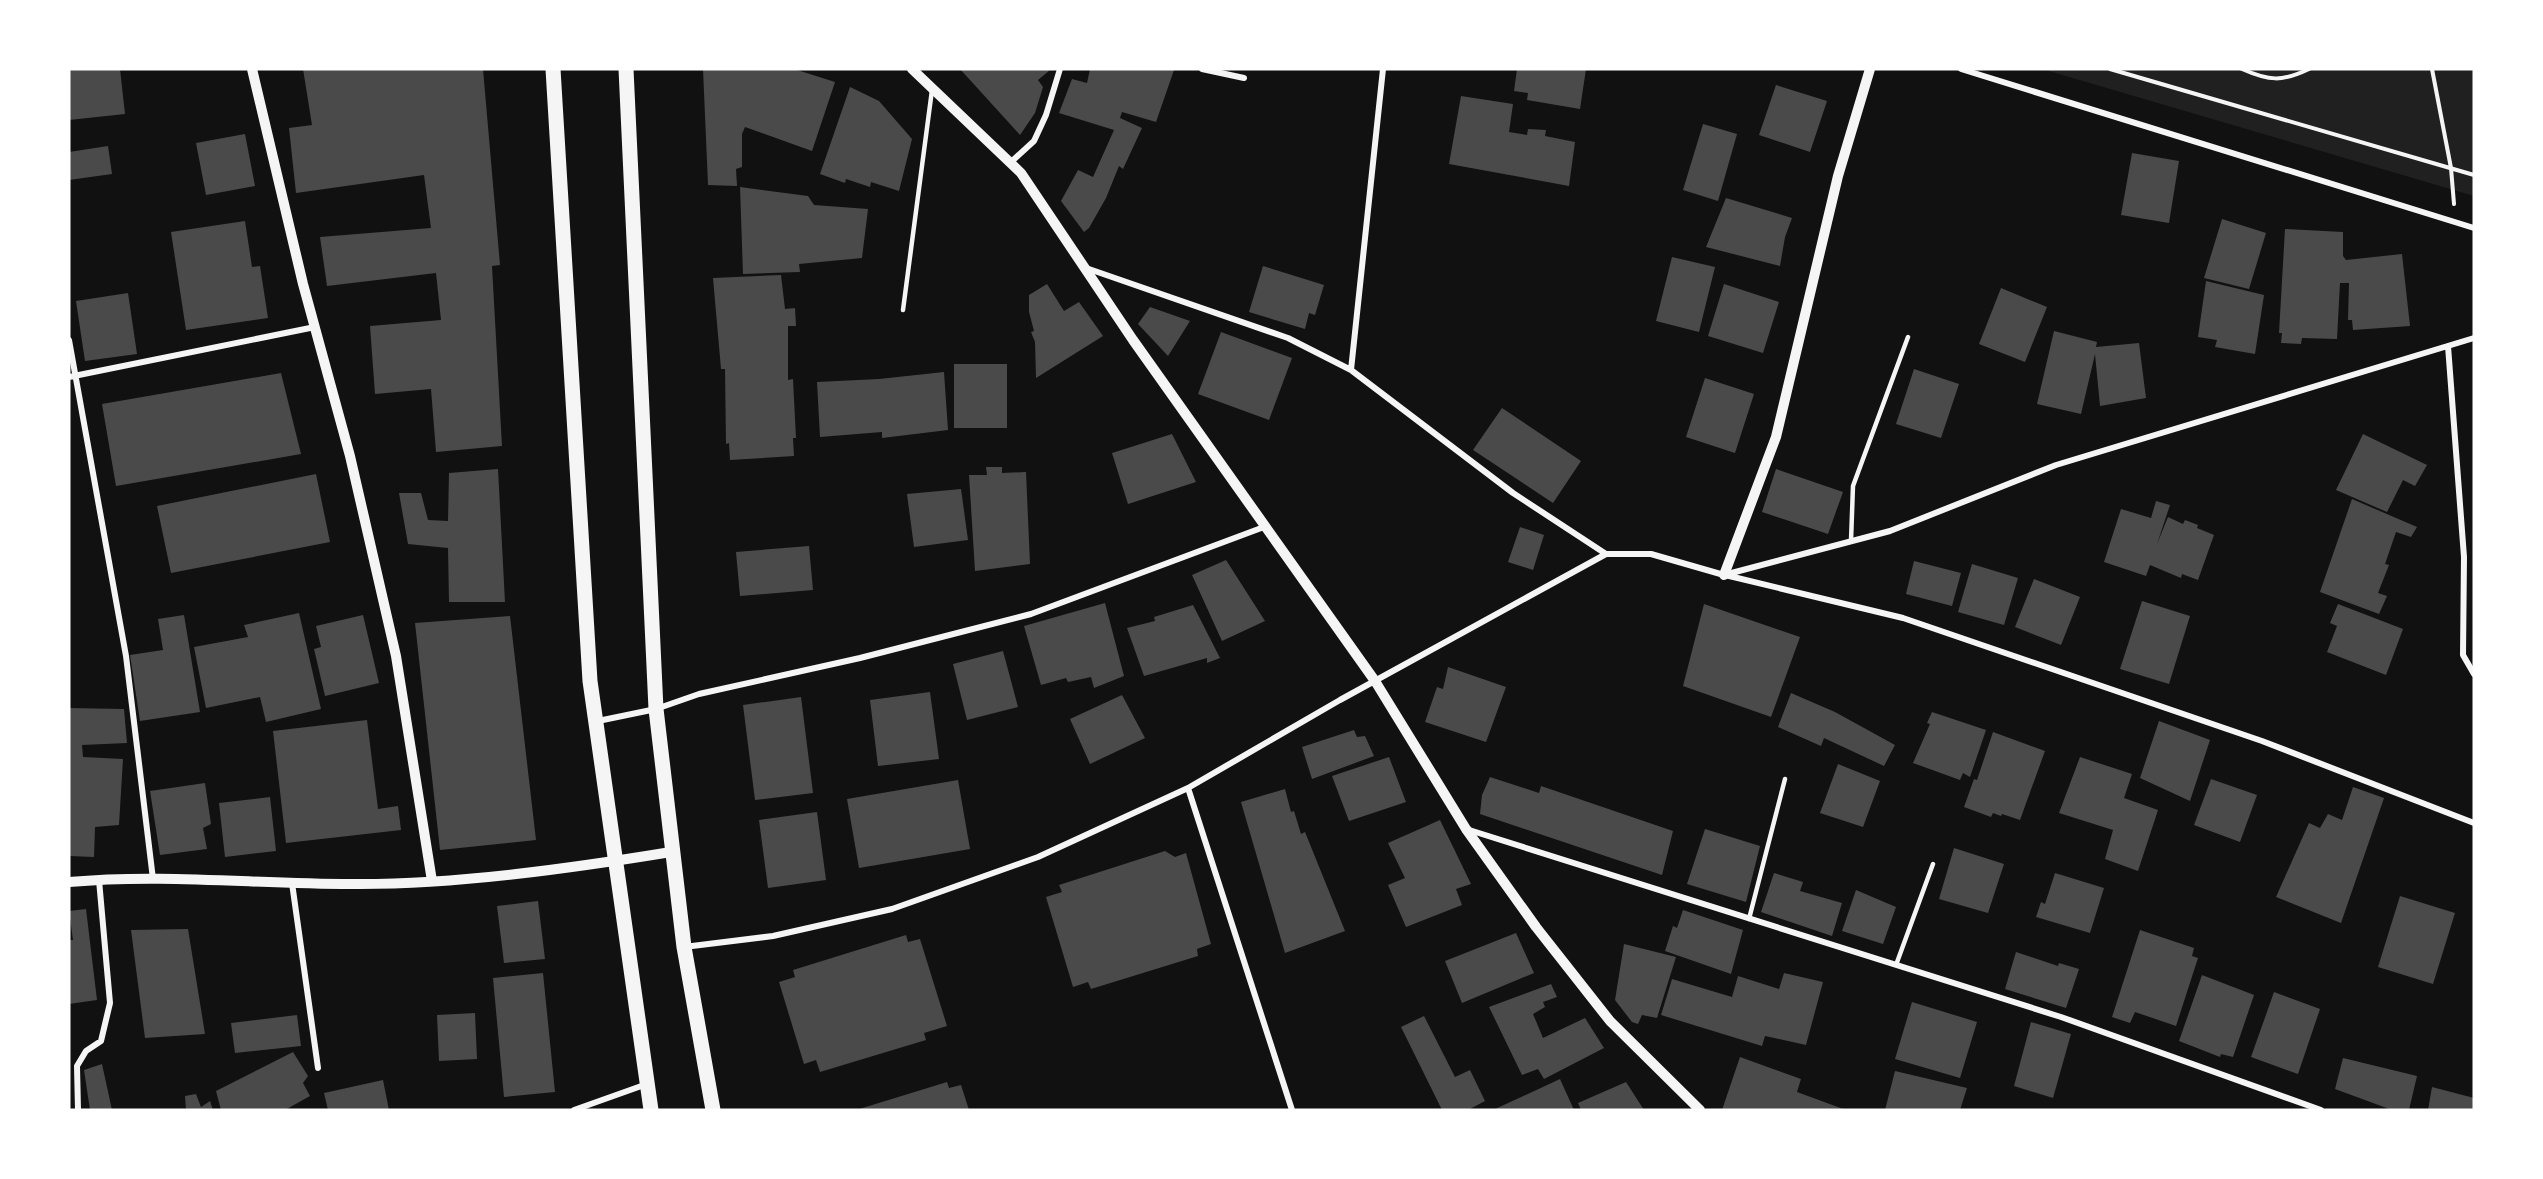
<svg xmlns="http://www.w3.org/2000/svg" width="2543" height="1179" font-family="Ubuntu,sans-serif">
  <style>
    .green { fill: #202020 }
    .building { fill: #4a4a4a }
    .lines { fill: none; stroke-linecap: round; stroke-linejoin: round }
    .path { stroke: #f5f5f5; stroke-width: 4 }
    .service { stroke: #f5f5f5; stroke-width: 4.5 }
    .minor { stroke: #f5f5f5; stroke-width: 6 }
    .tertiary { stroke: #f5f5f5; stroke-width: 10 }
    .primary { stroke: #f5f5f5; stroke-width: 15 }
  </style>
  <rect width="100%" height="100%" fill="#111"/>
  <!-- green -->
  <path class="green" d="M2042,69h432v127z"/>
  <!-- building -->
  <path class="building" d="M69,69h51l5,45 -56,6z
    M303,69h180l17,196 -8,1 10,180 -66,6 -5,-63 -56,5 -5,-68 71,-6 -5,-47 -109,13 -7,-49 111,-9 -7,-53 -128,18 -7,-65 23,-3z
    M703,69h91l41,13 -23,69 -67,-24 -3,7v33l-6,2 1,17 -29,-1z
    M960,69h88l2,1 -12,10 5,7 -8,26 -15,22z
    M1090,69l84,1 -18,52 -34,-10 -2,6 22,10 -19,41 -4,-3 -13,32 -17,30 -5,4 -23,-31 17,-31 15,7 21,-47 -55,-17 13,-34 15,4z
    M1517,69h69l-6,40 -53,-9 1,-7 -14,-2z
    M1776,85l51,16 -17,51 -51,-17z
    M850,87l29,14 33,38 -13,52 -28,-9 -1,5 -24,-8 -1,4 -25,-9z
    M1461,96l52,8 -4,28 18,3 1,-6 18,1 -1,6 30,6 -6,44 -120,-22z
    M1703,124l34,10 -19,67 -35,-11z
    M245,134l10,52 -49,9 -10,-52z
    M108,146l4,28 -43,6v-28z
    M2132,153l47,8 -10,62 -48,-8z
    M740,187l68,9 6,9 54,4 -6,49 -63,6 1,8 -57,2z
    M1726,198l66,20 -7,19 -5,29 -74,-19z
    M2222,219l44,14 -17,56 -45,-11z
    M245,221l7,46 8,-1 8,52 -82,12 -15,-98z
    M2285,229l58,3v24l3,4 56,-6 8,72 -57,4 -1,-10h-4l1,-37h-9l-3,56 -35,-1 -1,6 -20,-1 1,-10h-3z
    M1672,257l43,10 -16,65 -43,-11z
    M1263,266l61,19 -9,30 -6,-2 -4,16 -56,-17z
    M781,275l4,34 10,-1 1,18h-8v54l5,-1 3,59h-3l1,18 -64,4 -1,-17 -3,1 -1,-75h-4l-8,-91z
    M2206,281l58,14 -9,59 -40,-7 2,-7 -19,-3z
    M1047,284l17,27 15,-9 24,34 -67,42 -1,-36 -4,-10 3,-1 -5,-19v-17z
    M1724,284l55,18 -16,51 -55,-17z
    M2001,288l46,19 -22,55 -46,-18z
    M128,293l9,61 -52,7 -9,-60z
    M1150,307l40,14 -22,35 -30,-32z
    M2054,331l43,11 -1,5 43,-4 7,55 -46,8 -5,-52 -14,60 -44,-10z
    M1221,332l71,26 -23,62 -71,-26z
    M954,364h53v64h-53z
    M1914,369l45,15 -18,54 -45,-14z
    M944,372l4,58 -66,8v-6l-62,5 -3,-55 62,-3z
    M281,373l20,81 -185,32 -14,-82z
    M1705,378l49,16 -19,59 -49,-16z
    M1502,408l79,53 -28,42 -80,-53z
    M1172,434l24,48 -68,22 -16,-51z
    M2363,434l64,31 -12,21 -12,-6 -16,32 -51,-22z
    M986,467h16v6l24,-1 4,92 -55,7 -6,-96h18z
    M498,469l7,133h-56l-1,-54 -40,-4 -9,-51h22l7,27 20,1 1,-48z
    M1776,469l67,23 -15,42 -66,-22z
    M316,474l14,68 -159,31 -14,-67z
    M961,489l7,51 -54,7 -7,-53z
    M2352,499l65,28 -6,10 -15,-5 -11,32 4,1 -11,28 9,3 -8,18 -59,-22z
    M2156,501l14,4 -13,39 11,-27 15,7 2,-4 13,5 -1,3 17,7 -16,45 -16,-6 -1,4 -31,-13 -4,11 -42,-14 17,-53 30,9z
    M1520,527l24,8 -11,35 -25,-8z
    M809,546l4,44 -73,6 -4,-44z
    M1226,560l39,61 -43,20 -30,-66z
    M1914,561l47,12 -9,33 -46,-12z
    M1972,564l46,14 -14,47 -46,-13z
    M2034,579l46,18 -19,48 -46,-18z
    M2142,601l48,15 -21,68 -49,-15z
    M1105,603l19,73 -30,12 -3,-11 -23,5 -2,-4 -25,7 -17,-59z
    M1704,604l96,33 -29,80 -88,-31z
    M2338,604l65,25 -17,46 -59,-23 10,-26 -7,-3z
    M1193,605l27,53 -13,5v-5l-63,18 -17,-48 28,-7 -1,-4z
    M299,613l22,96 -55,13 -6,-25 -54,11 -12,-61 54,-10 -4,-12z
    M184,615l16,97 -60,9 -10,-66 33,-5 -5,-31z
    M363,615l16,68 -54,13 -11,-47 7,-2 -5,-21z
    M510,616l26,224 -96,10 -25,-227z
    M1003,651l15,56 -51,13 -14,-56z
    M1448,667l58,20 -20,55 -61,-20 12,-35 6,2z
    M930,692l9,67 -61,7 -8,-66z
    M1791,693l44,19 60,33 -11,21 -60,-28 -3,8 -43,-19z
    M1122,695l23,43 -55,26 -20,-45z
    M801,697l12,96 -58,7 -12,-95z
    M69,708l55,1 3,34 -45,2 1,12 40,2 -4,66 -24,2 -1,30 -25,-1z
    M1932,712l54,18 -16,47 -7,-4 -3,7 -47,-17 17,-39 -3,-1z
    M367,720l11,89 20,-3 3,24 -115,13 -13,-112z
    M2159,721l51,19 -20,61 -50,-23z
    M1354,730l3,7 8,-1 9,20 -62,23 -10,-32z
    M1993,732l52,19 -25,69 -18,-6 -1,2 -8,-3 -2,4 -27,-10 10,-28 3,1z
    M1389,757l17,45 -57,19 -17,-45z
    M2080,757l52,17 -8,24 34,12 -20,61 -33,-12 8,-29 -54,-17z
    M1838,764l42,17 -17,46 -43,-14z
    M1490,777l49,16 2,-7 132,45 -11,44 -182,-61 2,-19z
    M2211,779l46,16 -17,47 -46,-17z
    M958,780l12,69 -111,19 -12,-69z
    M205,783l6,41 -8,4 4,21 -47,6 -10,-64z
    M2353,787l31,11 -43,125 -65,-26 33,-74 11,5 8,-14 14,6z
    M1285,789l6,23 3,-1 7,23 4,-2 40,99 -60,22 -44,-151z
    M270,797l6,54 -51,6 -6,-54z
    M817,812l9,68 -58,8 -9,-68z
    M1440,820l31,64 -15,5 6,16 -56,22 -18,-42 17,-7 -17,-35z
    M1705,829l55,17 -14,56 -59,-18z
    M1954,848l50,16 -16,49 -49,-14z
    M1165,851l10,6 11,-4 25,91 -14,5 1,7 -107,33 -3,-7 -15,5 -27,-90 16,-5 -3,-7z
    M1774,873l29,9 -3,9 42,12 -10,33 -71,-24z
    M2055,873l49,15 -14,45 -54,-16 5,-15 4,2z
    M1856,890l40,17 -13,37 -41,-13z
    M2400,896l55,17 -22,71 -55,-17z
    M538,901l7,58 -41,4 -7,-57z
    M86,909l11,91 -28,4v-64h4l-4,-29z
    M1683,910l60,20 -12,44 -66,-23 8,-25 4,2z
    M188,929l17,105 -60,4 -14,-108z
    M2140,930l54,18 -2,8 6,2 -22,68 -41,-14 -5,11 -18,-6z
    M1516,933l18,40 -72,30 -17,-42z
    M906,935l2,7 12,-3 27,87 -23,7 2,7 -106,32 -4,-12 -12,4 -25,-82 16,-5 -2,-7z
    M1624,944l52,13 -19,61 -15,-3 -4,9 -6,-2 -17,-22z
    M2016,952l42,14 1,-3 20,6 -13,39 -61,-19z
    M543,973l12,119 -51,5 -11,-119z
    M1784,973l39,9 -17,63 -41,-9 -3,10 -101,-31 11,-36 60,18 6,-21 41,13z
    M2202,975l52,20 -21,62 -12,-3 -1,3 -41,-16z
    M1551,984l6,13 -14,5 2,5 -12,7 10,24 42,-20 19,30 -60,31 -6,-10 -16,6 -33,-68z
    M2274,992l46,17 -22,65 -47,-17z
    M1912,1002l65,20 -17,56 -65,-19z
    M475,1013l2,46 -38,2 -2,-46z
    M297,1015l4,31 -66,7 -4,-30z
    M1424,1016l31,61 15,-7 15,31 -17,9h-26l-41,-83z
    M2031,1022l40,12 -18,64 -39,-12z
    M293,1052l15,24 -5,7 7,13 -25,14h-64l-5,-19z
    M1740,1057l61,22 -4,13 49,18h-124z
    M2343,1058l74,18 -8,34h-17l-57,-21z
    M102,1064l10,46h-22l-6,-40z
    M1895,1071l72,17 -7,22h-75z
    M1560,1079l14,31h-81z
    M383,1080l6,30h-61l-4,-17z
    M947,1082l2,6 12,-3 8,25h-113z
    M1626,1082l18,28h-63l-3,-7z
    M2432,1087l42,11v12h-46z
    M196,1094l5,13 9,-6 3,9h-27l-1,-14z"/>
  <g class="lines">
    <!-- path -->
    <path class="path" d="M2110,69l364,106
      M2242,69c27,12 40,13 67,0
      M2432,69l19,99 3,36"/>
    <!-- service -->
    <path class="service" d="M903,310l29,-220
      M1851,541l2,-55 55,-149
      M1749,919l36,-140
      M1896,965l37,-101"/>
    <!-- minor -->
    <path class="minor" d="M1202,69l42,9
      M1961,69l513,159
      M1010,163l24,-22 12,-26 14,-46
      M1086,268l202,70 63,32 162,123 93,61
      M69,340l57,316 27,223
      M2448,346l16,211 -1,98 11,19
      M1351,370l32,-301
      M69,377l246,-50
      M1725,575l178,43 359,123 212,82
      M598,721l58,-12 43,-15 161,-36 171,-44 233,-87
      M1188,788l104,322
      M1466,829l595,188 260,93
      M292,883l26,185
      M684,947l89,-11 119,-27 146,-52 150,-69 152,-88 266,-146h45l73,21 166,-44 166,-66 418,-127
      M78,1110l-1,-44 9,-15 15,-10 9,-38 -11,-123
      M574,1110l73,-26"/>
    <!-- tertiary -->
    <path class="tertiary" d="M252,69l51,215 47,172 46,200 36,225
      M912,69l109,104 112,167 242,341 91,148 70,98 74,94 90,89
      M1724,575l52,-138 62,-261 32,-107
      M69,882c97,-9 194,3 291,2 100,0 213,-16 311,-32"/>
    <!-- primary -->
    <path class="primary" d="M553,69l37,612 61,429
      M626,69l30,640 28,238 29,163"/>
  </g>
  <!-- border -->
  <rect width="2543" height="1179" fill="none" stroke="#ffffff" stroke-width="141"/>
</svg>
